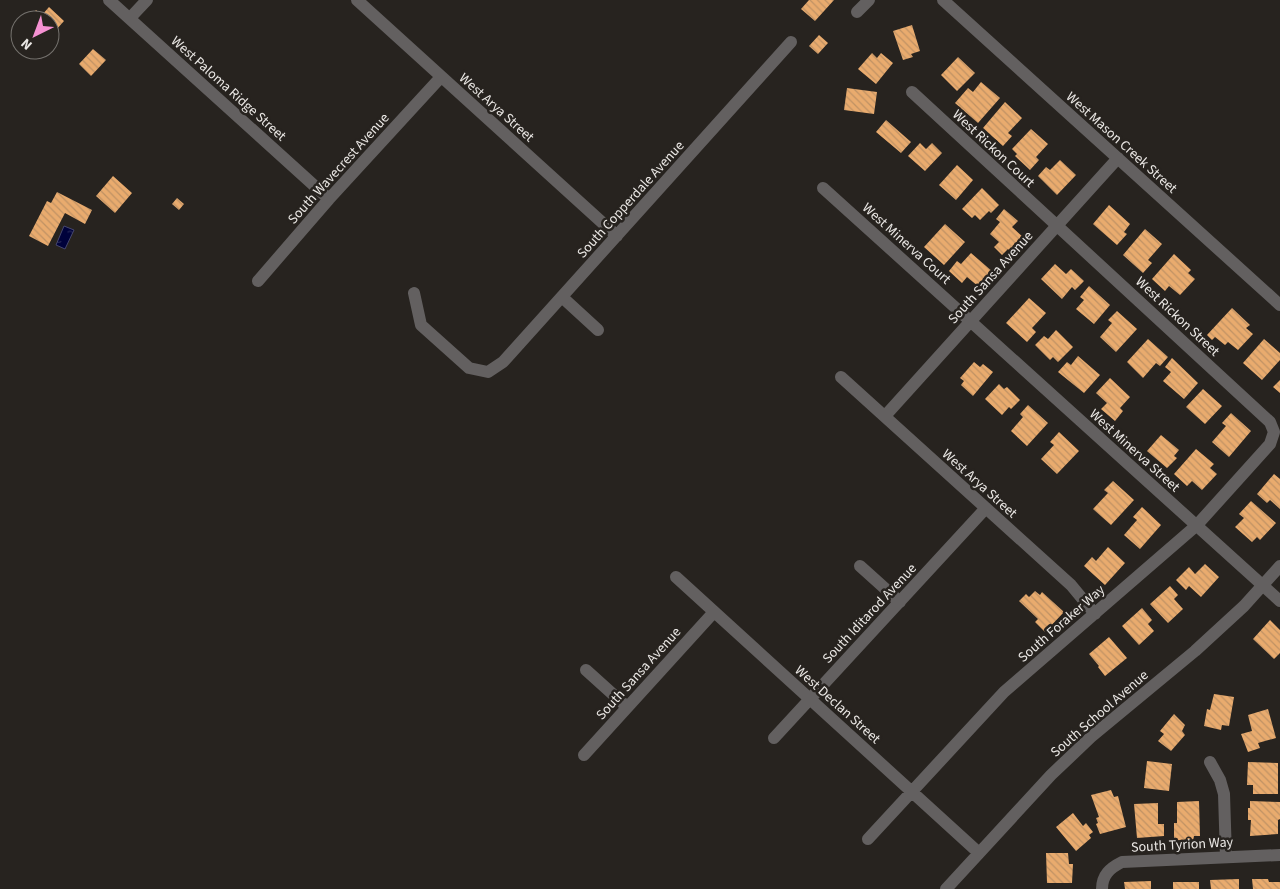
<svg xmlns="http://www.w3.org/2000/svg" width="1280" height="889" font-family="'Source Sans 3',sans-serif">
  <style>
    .water { fill: url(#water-ripples); stroke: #46476e }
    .building { fill: url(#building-back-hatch) }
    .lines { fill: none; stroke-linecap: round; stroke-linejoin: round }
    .minor { stroke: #636060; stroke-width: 12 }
    .labels { text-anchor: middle; stroke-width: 5; stroke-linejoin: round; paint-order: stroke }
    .street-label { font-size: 14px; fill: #ebe8e5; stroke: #27231f }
  </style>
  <defs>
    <pattern id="water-ripples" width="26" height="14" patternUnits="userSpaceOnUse" patternTransform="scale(1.25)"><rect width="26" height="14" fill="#00023b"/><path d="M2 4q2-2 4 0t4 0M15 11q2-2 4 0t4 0" fill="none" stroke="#252757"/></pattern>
    <pattern id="building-back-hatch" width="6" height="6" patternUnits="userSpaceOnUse" patternTransform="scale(1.25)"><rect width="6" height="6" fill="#e9ab6e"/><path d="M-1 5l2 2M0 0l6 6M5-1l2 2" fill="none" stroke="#c09264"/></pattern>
  </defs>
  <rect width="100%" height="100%" fill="#27231f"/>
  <!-- water -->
  <path class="water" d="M64,226l10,4 -9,19 -9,-4z"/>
  <!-- building -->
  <path class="building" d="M809,0h25l-19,21 -14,-12z
    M49,7l15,14 -8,9 -5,-4 -1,1v-7h-23l9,-10 6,5z
    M912,25l8,26 -9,3 2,3 -10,3 -10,-29z
    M819,35l9,8 -10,11 -9,-8z
    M93,49l13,11 -15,16 -12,-12z
    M872,53l5,5 4,-5 12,10 -17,21 -18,-15z
    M958,57l17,16 -18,18 -16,-16z
    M981,82l19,16 -22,25 -23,-20 13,-15 5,4z
    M847,88l30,4 -3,22 -30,-4z
    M1005,102l17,16 -14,15 4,3 -9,10 -20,-18z
    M886,120l25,22 -10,11 -25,-21z
    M1031,129l17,15 -12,13 3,3 -9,10 -15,-14 2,-2 -5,-5z
    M920,143l6,6 6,-6 10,10 -17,18 -17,-15z
    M1060,160l16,15 -19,20 -19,-19 8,-9 4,3z
    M957,165l16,15 -17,20 -17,-15z
    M113,176l19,17 -17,20 -19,-17z
    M982,188l17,17 -8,8 -2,-2 -9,9 -5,-5 -3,3 -10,-9z
    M57,192l35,18 -7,14 -20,-11 -17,33 -19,-10 18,-35 4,2z
    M177,198l7,6 -5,6 -7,-6z
    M1109,205l21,19 -6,8 3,2 -10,11 -24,-21z
    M1004,209l14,12 -6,6 12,11 -13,14 -3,-3 -6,6 -8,-8 5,-5 -9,-8 10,-12 -4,-3z
    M945,224l20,18 -21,23 -20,-18z
    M1145,229l17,15 -14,16 4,3 -9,10 -20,-18z
    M971,253l22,19 -14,15 -12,-10 -5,6 -13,-12 8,-10 4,3z
    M1174,254l17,16 -3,3 7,6 -15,16 -11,-9 -4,5 -13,-12z
    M1055,264l11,10 5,-5 13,12 -9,9 -3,-3 -10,12 -21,-20z
    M1089,286l21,19 -16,19 -18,-15 8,-9 -4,-3z
    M1029,298l17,15 -14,15 4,4 -9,10 -21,-19z
    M1232,308l18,17 -4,3 7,6 -15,16 -10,-8 -3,3 -10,-8 -3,3 -5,-5z
    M1117,311l20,18 -21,23 -16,-15 12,-14 -4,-3z
    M1056,330l17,17 -15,15 -5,-5 -3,3 -15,-15 9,-9 4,3z
    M1148,339l20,18 -8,9 -4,-3 -13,15 -16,-16z
    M1264,339l16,14v7l-18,20 -19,-17z
    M1078,356l22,19 -16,18 -26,-21 9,-10 4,3z
    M1172,358l26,25 -14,16 -21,-18 8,-9 -6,-5z
    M974,362l6,5 3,-3 10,8 -20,24 -12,-11 3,-4 -4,-3z
    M1110,378l20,19 -10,11 3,3 -8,10 -14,-12 6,-6 -11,-10z
    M1280,380v13l-7,-6z
    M999,384l5,5 3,-2 13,13 -9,9 -2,-2 -7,8 -17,-16z
    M1203,389l19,17 -17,18 -19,-17z
    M1028,405l20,18 -21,23 -16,-15 12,-14 -3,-3z
    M1231,413l20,18 -22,26 -17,-15 14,-16 -4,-3z
    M1059,432l20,19 -22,23 -16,-15 13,-14 -4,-3z
    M1161,435l18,15 -5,6 3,2 -10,10 -20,-17z
    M1196,449l18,15 -4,4 7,6 -15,16 -10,-9 -5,5 -13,-12z
    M1274,474l6,5v30l-10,-9 -3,3 -10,-9z
    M1113,481l21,19 -23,25 -18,-16 15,-16 -4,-3z
    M1251,501l25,22 -16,17 -3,-3 -5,5 -17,-15 9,-9 -5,-4z
    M1142,507l19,18 -21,24 -16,-14 13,-15 -4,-3z
    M1108,547l17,16 -20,22 -21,-19 8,-9 4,4z
    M1205,564l14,13 -18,20 -12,-11 -3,4 -10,-10 13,-13 6,7z
    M1170,586l8,9 -4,4 9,10 -15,14 -18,-19z
    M1035,591l5,4 2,-3 22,20 -19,20 -10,-10 3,-3 -19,-18 7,-7 3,3z
    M1142,608l10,12 -4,4 6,7 -15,14 -17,-19z
    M1270,620l10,10v23l-6,6 -21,-20z
    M1109,637l18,21 -22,18 -7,-9 1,-1 -10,-12z
    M1214,694l20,3 -5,29 -7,-1 -1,5 -17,-4 3,-17 3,1z
    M1268,709l8,29 -18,5 2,5 -12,4 -7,-18 11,-3 -4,-16z
    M1174,714l11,11 -3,6 3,4 -14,16 -13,-10 6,-7 -4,-3z
    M1147,761l25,3 -3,27 -25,-3z
    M1248,762l30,1v31h-25v-9h-6z
    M1111,790l3,7 4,-1 8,31 -26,7 -4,-10 2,-1 -2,-5 3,-1 -8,-22z
    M1199,801l1,35h-6l-1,5 -19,-1v-17h3v-21z
    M1250,801l30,1v17l-2,1v14l-28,2 1,-16h-3v-12h2z
    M1158,803v21h6v12l-27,2 -3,-34z
    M1073,813l10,13 3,-3 7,9 -4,3 2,3 -15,13 -20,-24z
    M1046,853h22l1,11h4l-1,19h-25z
    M1239,879v10h-28l-1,-9z
    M1252,879h16l1,3h11v7h-27z
    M1151,881v8h-26l-1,-7z
    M1173,882h26v7h-26z"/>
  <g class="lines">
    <!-- minor -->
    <path class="minor" d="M109,0l220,199
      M357,0l260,236
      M943,0l337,305
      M857,12l12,-12
      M130,18l17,-18
      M823,188l457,413
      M258,281l71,-82 112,-122
      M414,293l7,32 48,43 19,4 15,-10 288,-320
      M562,297l36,33
      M841,377l230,208 24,29
      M885,416l233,-258
      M860,566l40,36
      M676,577l303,276
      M586,670l41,37
      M774,738l212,-230
      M584,755l130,-143
      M1210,762l10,18 4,14 2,63
      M868,839l136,-147 193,-167 73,-81 4,-12 -4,-10 -358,-330
      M946,889l105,-114 40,-38 104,-86 49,-45 36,-40
      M1102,889c0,-14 8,-21 20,-27l158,-7"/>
  </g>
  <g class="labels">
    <!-- street labels -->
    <g class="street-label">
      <text transform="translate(229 88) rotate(42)" y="5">West Paloma Ridge Street</text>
      <text transform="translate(497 107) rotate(42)" y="5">West Arya Street</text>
      <text transform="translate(1122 142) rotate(42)" y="5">West Mason Creek Street</text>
      <text transform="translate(994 148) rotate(43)" y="5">West Rickon Court</text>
      <text transform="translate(338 168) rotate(-48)" y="5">South Wavecrest Avenue</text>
      <text transform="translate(630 199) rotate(-48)" y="5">South Copperdale Avenue</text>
      <text transform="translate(907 243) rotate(42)" y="5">West Minerva Court</text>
      <text transform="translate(990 277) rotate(-48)" y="5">South Sansa Avenue</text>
      <text transform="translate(1178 316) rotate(43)" y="5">West Rickon Street</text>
      <text transform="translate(1135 450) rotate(42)" y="5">West Minerva Street</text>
      <text transform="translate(980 483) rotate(42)" y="5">West Arya Street</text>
      <text transform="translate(869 613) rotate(-47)" y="5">South Iditarod Avenue</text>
      <text transform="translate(1061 623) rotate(-41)" y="5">South Foraker Way</text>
      <text transform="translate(638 673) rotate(-48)" y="5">South Sansa Avenue</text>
      <text transform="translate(838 704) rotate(42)" y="5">West Declan Street</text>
      <text transform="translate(1099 713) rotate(-41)" y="5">South School Avenue</text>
      <text transform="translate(1182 844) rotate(-3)" y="5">South Tyrion Way</text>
    </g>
  </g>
  <!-- north arrow -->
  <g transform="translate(35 35) rotate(222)"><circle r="24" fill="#27231f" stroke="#75726e"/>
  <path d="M0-4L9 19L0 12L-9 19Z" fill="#f591d2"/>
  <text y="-8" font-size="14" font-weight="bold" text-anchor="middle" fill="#ebe8e5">N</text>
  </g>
</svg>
